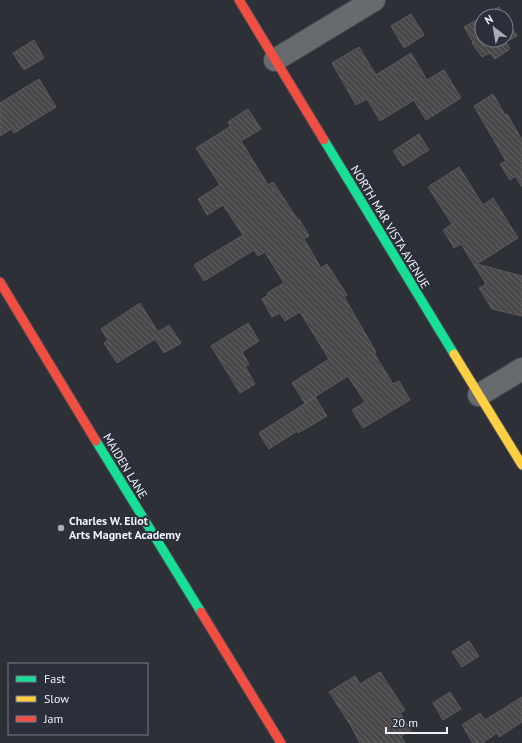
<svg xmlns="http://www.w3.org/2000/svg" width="522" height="743" font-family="'PT Sans',sans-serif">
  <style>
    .building { fill: url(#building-back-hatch); stroke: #5c5a5b }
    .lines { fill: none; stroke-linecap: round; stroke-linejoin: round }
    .street-casing { stroke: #4b4c53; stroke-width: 24 }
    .fast-casing { stroke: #4b4c53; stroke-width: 11 }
    .slow-casing { stroke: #4b4c53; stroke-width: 11 }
    .jam-casing { stroke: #4b4c53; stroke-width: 11 }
    .street { stroke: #676a6e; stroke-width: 22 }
    .fast { stroke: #16e098; stroke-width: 9 }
    .slow { stroke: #ffcf43; stroke-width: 9 }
    .jam { stroke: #f24e42; stroke-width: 9 }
    .poi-dot { fill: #abadb5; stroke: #2a2f3b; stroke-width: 1.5 }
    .labels { text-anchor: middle; stroke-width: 4; stroke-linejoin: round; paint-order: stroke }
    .street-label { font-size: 12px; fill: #eef1f9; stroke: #2a2f3b }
    .poi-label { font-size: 12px; font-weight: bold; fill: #eef1f9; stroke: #2a2f3b; text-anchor: start }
  </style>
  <defs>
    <pattern id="building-back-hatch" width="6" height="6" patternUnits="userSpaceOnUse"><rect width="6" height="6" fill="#4a484a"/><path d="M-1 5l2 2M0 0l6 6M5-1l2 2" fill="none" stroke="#646365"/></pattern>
  </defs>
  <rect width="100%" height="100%" fill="#2e3037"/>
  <!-- building -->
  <path class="building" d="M499,7l6,9h-22z
    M411,14l13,21 -20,13 -13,-22z
    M482,17v23h24v-22l11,18 -11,6 4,7 -15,10 -5,-6 -8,4 -10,-14 1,-1 -9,-15z
    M34,40l10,18 -20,12 -11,-17z
    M359,47l17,28 35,-22 16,27 17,-10 17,28 -35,22 -12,-20 -34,21 -13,-22 -11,6 -24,-42z
    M39,79l17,28 -42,26 -3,-4 -11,7v-33z
    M493,94l12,21 2,-1 15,26v47l-7,-11 -5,4 -10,-16 6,-3 -32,-55z
    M248,109l13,20 -20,12 27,44 5,-3 25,38 1,-1 10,17 -5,3 17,29 6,-4 20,31 -3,2 32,55 -2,1 19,31 6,-3 11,19 -47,28 -11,-18 13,-8 -17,-26 -43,27 -13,-20 37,-24 -29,-47 -15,9 -5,-8 -8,4 -10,-18 6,-4 -1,-2 17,-10 -19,-31 -7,4 -4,-6 -50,31 -10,-16 49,-30 -20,-30 -16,10 -9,-16 22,-14 -24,-37 32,-20 2,-2 -2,-4z
    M419,134l10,16 -26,16 -10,-15z
    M459,167l24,38 10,-7 25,40 -41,26 45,12v40l-30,-7 -13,-21 7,-4 -25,-40 -7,4 -11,-18 9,-6 -24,-37z
    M140,303l18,29 11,-7 12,18 -17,10 -9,-14 -38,24 -13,-20 4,-3 -7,-11z
    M248,323l11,18 -17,11 7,12 -4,2 10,18 -15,9 -29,-47z
    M315,397l12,19 -29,17 -1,-2 -28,18 -10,-16z
    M469,641l10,15 -17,11 -10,-15z
    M380,672l25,38 -5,3 11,17 -10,6 4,7h-45l-9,-17 -22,-34 26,-16 5,8z
    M450,692l11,17 -18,11 -10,-17z
    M522,697v25l-23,15 -2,-4 -15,10h-9l-11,-18 18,-12 5,7z"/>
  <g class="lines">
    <!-- street casing -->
    <g class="street-casing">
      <path id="street" d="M275,60l99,-60
        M479,395l43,-26"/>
    </g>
    <!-- fast casing -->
    <g class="fast-casing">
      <path id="fast" d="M324,140l130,214
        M96,441l105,171"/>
    </g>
    <!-- slow casing -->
    <g class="slow-casing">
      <path id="slow" d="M454,354l68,111"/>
    </g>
    <!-- jam casing -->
    <g class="jam-casing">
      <path id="jam" d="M239,0l85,140
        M0,282l96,159
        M201,612l80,131"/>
    </g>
    <!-- street -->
    <use href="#street" class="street"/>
    <!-- fast -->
    <use href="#fast" class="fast"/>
    <!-- slow -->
    <use href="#slow" class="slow"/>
    <!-- jam -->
    <use href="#jam" class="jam"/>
  </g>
  <!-- markers -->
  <circle class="poi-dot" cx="61" cy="528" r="4"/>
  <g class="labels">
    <!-- street labels -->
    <g class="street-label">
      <text transform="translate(390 227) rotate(59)" y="4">NORTH MAR VISTA AVENUE</text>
      <text transform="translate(125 466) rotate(59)" y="4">MAIDEN LANE</text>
    </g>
    <!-- poi labels -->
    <g class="poi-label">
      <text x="69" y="525">Charles W. Eliot<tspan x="69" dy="14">Arts Magnet Academy</tspan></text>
    </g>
  </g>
  <!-- legend -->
  <rect x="8" y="663" width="140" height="72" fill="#2a2f3b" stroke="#787d87"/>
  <rect x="16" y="676" width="20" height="6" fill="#16e098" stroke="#787d87"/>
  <text x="44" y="683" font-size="12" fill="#eef1f9">Fast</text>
  <rect x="16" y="696" width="20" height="6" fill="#ffcf43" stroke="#787d87"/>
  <text x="44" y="703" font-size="12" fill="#eef1f9">Slow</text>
  <rect x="16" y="716" width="20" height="6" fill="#f24e42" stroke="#787d87"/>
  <text x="44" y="723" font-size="12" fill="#eef1f9">Jam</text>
  <!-- north arrow -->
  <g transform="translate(494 28) rotate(329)"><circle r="19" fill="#2a2f3b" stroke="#787d87"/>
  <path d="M0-3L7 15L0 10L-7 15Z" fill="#abadb5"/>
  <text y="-6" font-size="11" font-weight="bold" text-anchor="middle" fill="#eef1f9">N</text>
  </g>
  <!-- scale -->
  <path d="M386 727v6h61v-6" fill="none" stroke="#eef1f9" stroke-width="2"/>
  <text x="392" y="727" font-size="12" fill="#eef1f9" stroke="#2a2f3b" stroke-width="3" paint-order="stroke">20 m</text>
</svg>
